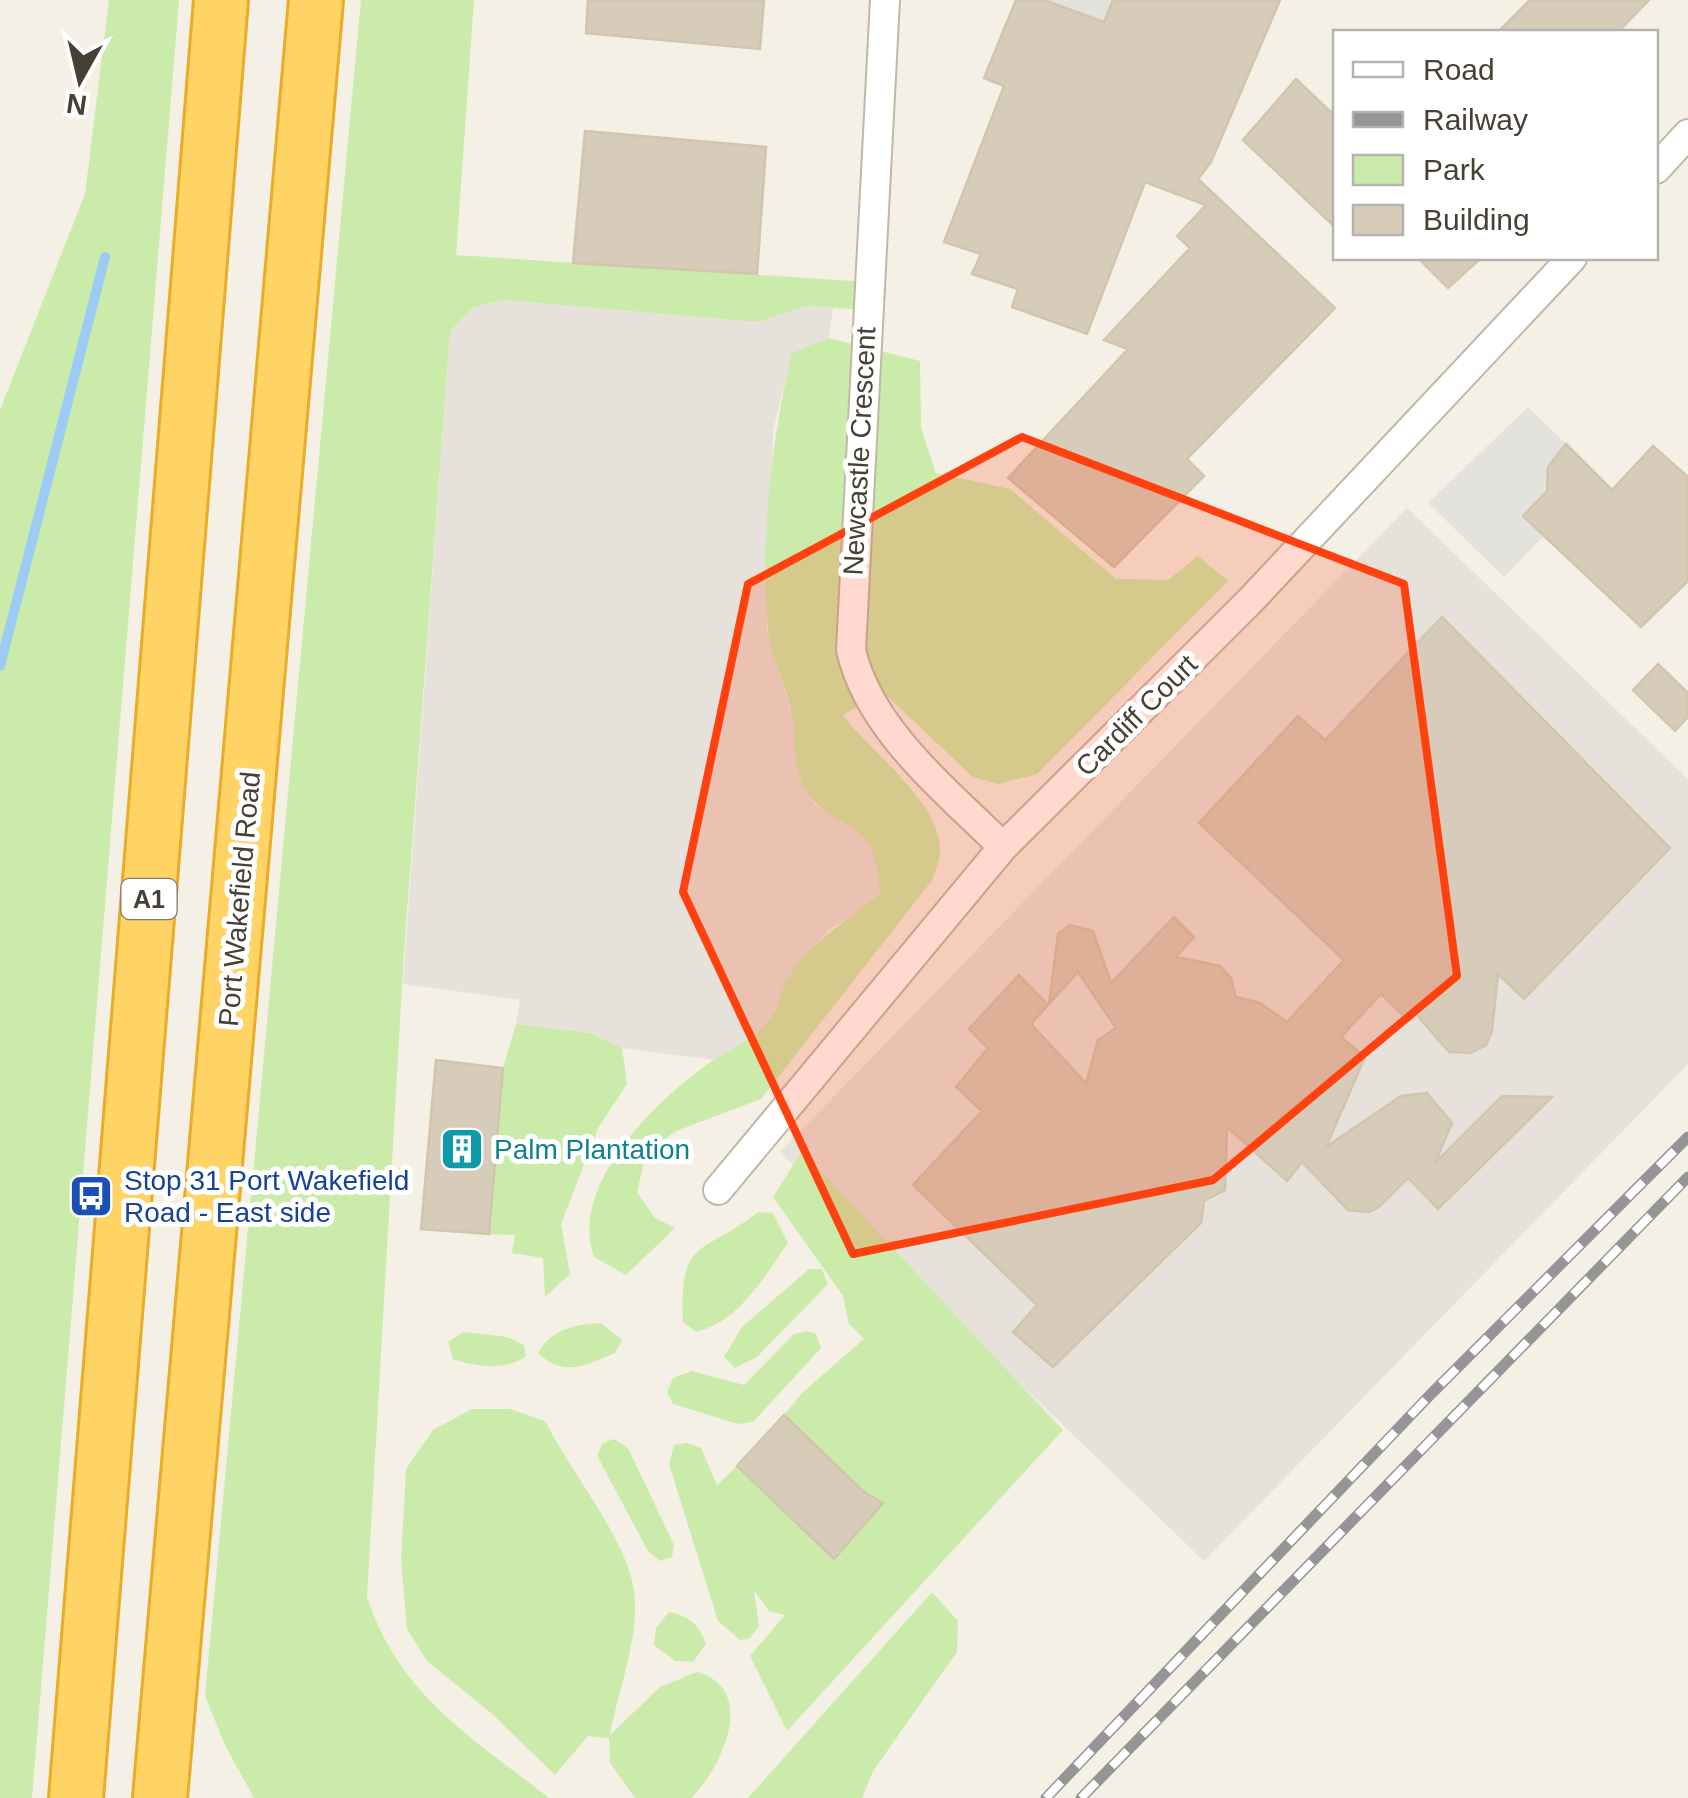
<svg xmlns="http://www.w3.org/2000/svg" width="1688" height="1798" font-family="Arial,sans-serif">
  <style>
    .industrial { fill: #e6e1da }
    .green { fill: #cbebaa }
    .parking { fill: #e4e2dd }
    .lines { fill: none; stroke-linecap: round; stroke-linejoin: round }
    .stream { stroke: #9cccf6; stroke-width: 10 }
    .building { fill: #d6ccb9; stroke: #d2c5ac; stroke-width: 2.5 }
    .street-casing { stroke: #c0b8a7; stroke-width: 32 }
    .highway-casing { stroke: #e9ac29; stroke-width: 58 }
    .street { stroke: #fff; stroke-width: 28 }
    .highway { stroke: #ffd364; stroke-width: 52 }
    .rail-casing { stroke: #959595; stroke-width: 11 }
    .rail { stroke: #fff; stroke-width: 8; stroke-dasharray: 22; stroke-linecap: butt }
    .marked { fill: #ff4110; fill-opacity: 0.2; stroke: #ff4110; stroke-width: 8; stroke-linejoin: round }
    .labels { text-anchor: middle; stroke-width: 10; stroke-linejoin: round; paint-order: stroke }
    .shield { fill: #fff; stroke: #7e7971; stroke-width: 2.5 }
    .shield-label { font-size: 25px; font-weight: bold; fill: #474034 }
    .street-label { font-size: 28px; fill: #474034; stroke: #fff }
    .culture-label { font-size: 28px; fill: #0d838f; stroke: #fff; text-anchor: start }
    .transit-label { font-size: 28px; fill: #164399; stroke: #fff; text-anchor: start }
  </style>
  <rect width="100%" height="100%" fill="#f4f0e5"/>
  <!-- industrial -->
  <path class="industrial" d="M503,300l254,22 50,-16 26,2 -4,30 -37,16 -19,77 -6,199 25,86 7,62 16,27 42,22 22,35 1,31 -24,21 -28,16 -40,46 -16,43 -26,25 -31,16 -93,-12 -32,-15 -74,-9 4,-24 -117,-16 47,-653 22,-23z
    M1407,508l281,271v285l-484,497 -424,-409z"/>
  <!-- green -->
  <path class="green" d="M109,0h70l-147,1798h-32v-1388l85,-216z
    M361,0h113l-18,255 413,27 -2,28 -60,-4 -50,16 -254,-22 -31,8 -22,23 -46,622 -37,644c32,98 104,140 182,201h-295l-29,-53 -20,-49z
    M829,338l91,23 1,67 15,45 74,16 106,90 52,1 30,-24 30,25 -191,193 -39,10 -25,-7 -90,-85 -40,23c27,37 96,86 97,133 1,9 -5,22 -7,31l-172,220 -85,32 -30,22 -9,39 18,26 20,10 -49,47 -32,-18c-26,-72 63,-158 118,-196 20,-13 40,-20 56,-39 12,-13 12,-34 22,-48 25,-36 59,-53 90,-81 -3,-86 -51,-56 -78,-110 -9,-19 -6,-47 -10,-68 -5,-29 -22,-60 -24,-88 -8,-85 4,-192 24,-274z
    M516,1024l74,9 32,15 5,36 -29,44 -37,96 9,50 -25,23 -2,-39 -31,-5 3,-18 -26,-1 14,-166z
    M802,1151l261,279 -276,301 -37,-75 35,-41 -16,-4 -15,-21 5,36 -10,13 -9,1 -22,-19 -49,-157 5,-19 13,-2 14,5 16,37 20,-19 97,93 48,-55 -18,-12 -80,-77 19,-23 61,-53 -15,-15 -6,-28 -70,-99z
    M758,1212l15,1 15,30c-25,35 -48,78 -92,89l-13,-10c-4,-87 20,-66 75,-110z
    M809,1269h13l6,15 -71,73 -22,11 -11,-11 18,-30z
    M601,1323l21,17 -7,13c-29,12 -51,25 -77,0 15,-25 36,-28 63,-30z
    M807,1331l9,3 5,14 -68,74 -15,2 -65,-20 -6,-12 6,-14 19,-7 52,14 50,-51z
    M464,1332l43,5 17,8 2,11c-19,15 -51,11 -73,3l-5,-17z
    M472,1409h38l35,12c23,47 83,120 89,170 6,47 -16,99 -24,144l50,-48 37,-15c62,17 24,97 -6,126h-56l-25,-35 -1,-25 -21,-2 -33,39 -64,-62 -64,-52 -20,-32 -6,-69 5,-91 27,-39z
    M614,1439l14,9 46,97 -2,12 -12,4 -12,-10 -44,-82 -7,-14 6,-12z
    M932,1592l26,29 -1,31 -84,119 -11,27h-114z
    M669,1612c20,4 30,12 37,32l-13,18 -18,-1 -21,-16 2,-17z"/>
  <!-- parking -->
  <path class="parking" d="M1044,0h69l-9,22z
    M1528,407l38,37 -18,23 -1,24 -23,25 20,20 -40,41 -76,-74z"/>
  <g class="lines">
    <!-- stream -->
    <path class="stream" d="M0,666l105,-409"/>
  </g>
  <!-- building -->
  <path class="building" d="M588,0h176l-4,49 -174,-16z
    M1016,0h28l60,22 9,-22h167l-69,162 -13,17 137,129 -148,151 17,17 -90,91 -106,-89 120,-129 -24,-9 86,-92 -13,-12 29,-31 -61,-23 -58,152 -75,-27 6,-18 -46,-15 9,-20 -37,-12 60,-156 -20,-8z
    M1530,0h119l-31,32h-120z
    M1296,79l40,38v111l-93,-88z
    M585,131l181,16 -9,127 -184,-11z
    M1418,258h63l-33,30z
    M1566,444l46,46 41,-44 35,31v104l-47,46 -118,-111 24,-25 1,-24z
    M1442,617l228,231 -146,151 -26,-25 -6,57 -6,14 -16,8 -21,-1 -33,-38 -7,7 -28,-27 -31,33 -5,-1 4,3 -8,8 24,20 -39,90 75,-51 26,-3 25,30 -17,40 67,-67 50,1 -114,112 -30,-31 -29,29 -10,5 -21,-2 -46,-48 -15,19 -60,-54 -2,63 -21,11 -3,22 -148,144 -40,-35 24,-27 -124,-120 69,-74 -26,-24 32,-39 -19,-19 50,-54 29,30 -17,19 55,59 12,-43 18,-12 -38,-56 -29,32 9,-70 12,-9 23,6 18,52 63,-66 20,20 -18,20 44,9 11,12 5,19 24,6 27,19 57,-62 -145,-137 99,-107 27,24z
    M1658,664l30,29v24l-13,14 -42,-41z
    M436,1060l67,8 -14,166 -68,-5z
    M784,1415l80,77 19,11 -49,56 -97,-93z"/>
  <g class="lines">
    <!-- street casing -->
    <g class="street-casing">
      <path id="street" d="M885,0l-34,650c18,80 96,141 152,197
        M1656,169l32,-35
        M718,1190l285,-343 246,-245 323,-344"/>
    </g>
    <!-- highway casing -->
    <g class="highway-casing">
      <path id="highway" d="M76,1798l145,-1798
        M160,1798l156,-1798"/>
    </g>
    <!-- street -->
    <use href="#street" class="street"/>
    <!-- highway -->
    <use href="#highway" class="highway"/>
    <!-- rail casing -->
    <g class="rail-casing">
      <path id="rail" d="M1046,1798l385,-404 257,-257
        M1081,1798l607,-621"/>
    </g>
    <!-- rail -->
    <use href="#rail" class="rail"/>
  </g>
  <!-- marked area -->
  <path class="marked" d="M1022,437l382,147 53,392 -244,204 -360,74 -170,-362 65,-308z"/>
  <!-- icons -->
  <defs>
    <g id="building-square" transform="scale(2.25)"><rect x="-9" y="-9" width="18" height="18" rx="4" fill="#0f9aa8" stroke="#fff"/><path d="M-4-6H4V6H1V3H-1V6H-4ZM-2.5-4.3h1.7v1.8h-1.7ZM.8-4.3h1.7v1.8H.8ZM-2.5-1h1.7V.8h-1.7ZM.8-1h1.7V.8H.8Z" fill="#fff"/></g>
    <g id="bus-square" transform="scale(2.25)"><rect x="-9" y="-9" width="18" height="18" rx="4" fill="#1a4fb4" stroke="#fff"/><path d="M-5-6H5V4H4V6H2V4H-2V6H-4V4H-5ZM-3.5-4V0h7V-4ZM-3.5 1.2v1.5H-2V1.2ZM2 1.2v1.5H3.5V1.2Z" fill="#fff"/></g>
  </defs>
  <g fill-rule="evenodd">
    <use href="#building-square" x="462" y="1149"/>
    <use href="#bus-square" x="91" y="1196"/>
  </g>
  <g class="labels">
    <!-- shield labels -->
    <rect class="shield" x="121.5" y="879" width="55" height="40" rx="8"/>
    <g class="shield-label">
      <text x="149" y="908">A1</text>
    </g>
    <!-- street labels -->
    <g class="street-label">
      <text transform="translate(859 451) rotate(-87)" y="10">Newcastle Crescent</text>
      <text transform="translate(1136 715) rotate(-45)" y="10">Cardiff Court</text>
      <text transform="translate(239 899) rotate(-85)" y="10">Port Wakefield Road</text>
    </g>
    <!-- culture labels -->
    <g class="culture-label">
      <text x="494" y="1159">Palm Plantation</text>
    </g>
    <!-- transit labels -->
    <g class="transit-label">
      <text x="124" y="1190">Stop 31 Port Wakefield<tspan x="124" dy="32">Road - East side</tspan></text>
    </g>
  </g>
  <!-- legend -->
  <rect x="1333" y="30" width="325" height="230" fill="#ffffff" stroke="#b5b3ae" stroke-width="2.5"/>
  <rect x="1353" y="62" width="50" height="15" fill="#ffffff" stroke="#b5b3ae" stroke-width="2.5"/>
  <text x="1423" y="80" font-size="30" fill="#474034">Road</text>
  <rect x="1353" y="112" width="50" height="15" fill="#959595" stroke="#b5b3ae" stroke-width="2.5"/>
  <text x="1423" y="130" font-size="30" fill="#474034">Railway</text>
  <rect x="1353" y="155" width="50" height="30" fill="#cbebaa" stroke="#b5b3ae" stroke-width="2.5"/>
  <text x="1423" y="180" font-size="30" fill="#474034">Park</text>
  <rect x="1353" y="205" width="50" height="30" fill="#d6ccb9" stroke="#b5b3ae" stroke-width="2.5"/>
  <text x="1423" y="230" font-size="30" fill="#474034">Building</text>
  <!-- north arrow -->
  <g transform="translate(80 80) rotate(188)" stroke="#ffffff" stroke-width="8" paint-order="stroke">
  <path d="M0-8L18 38L0 25L-18 38Z" fill="#474034"/>
  <text y="-15" font-size="28" font-weight="bold" text-anchor="middle" fill="#474034">N</text>
  </g>
</svg>
